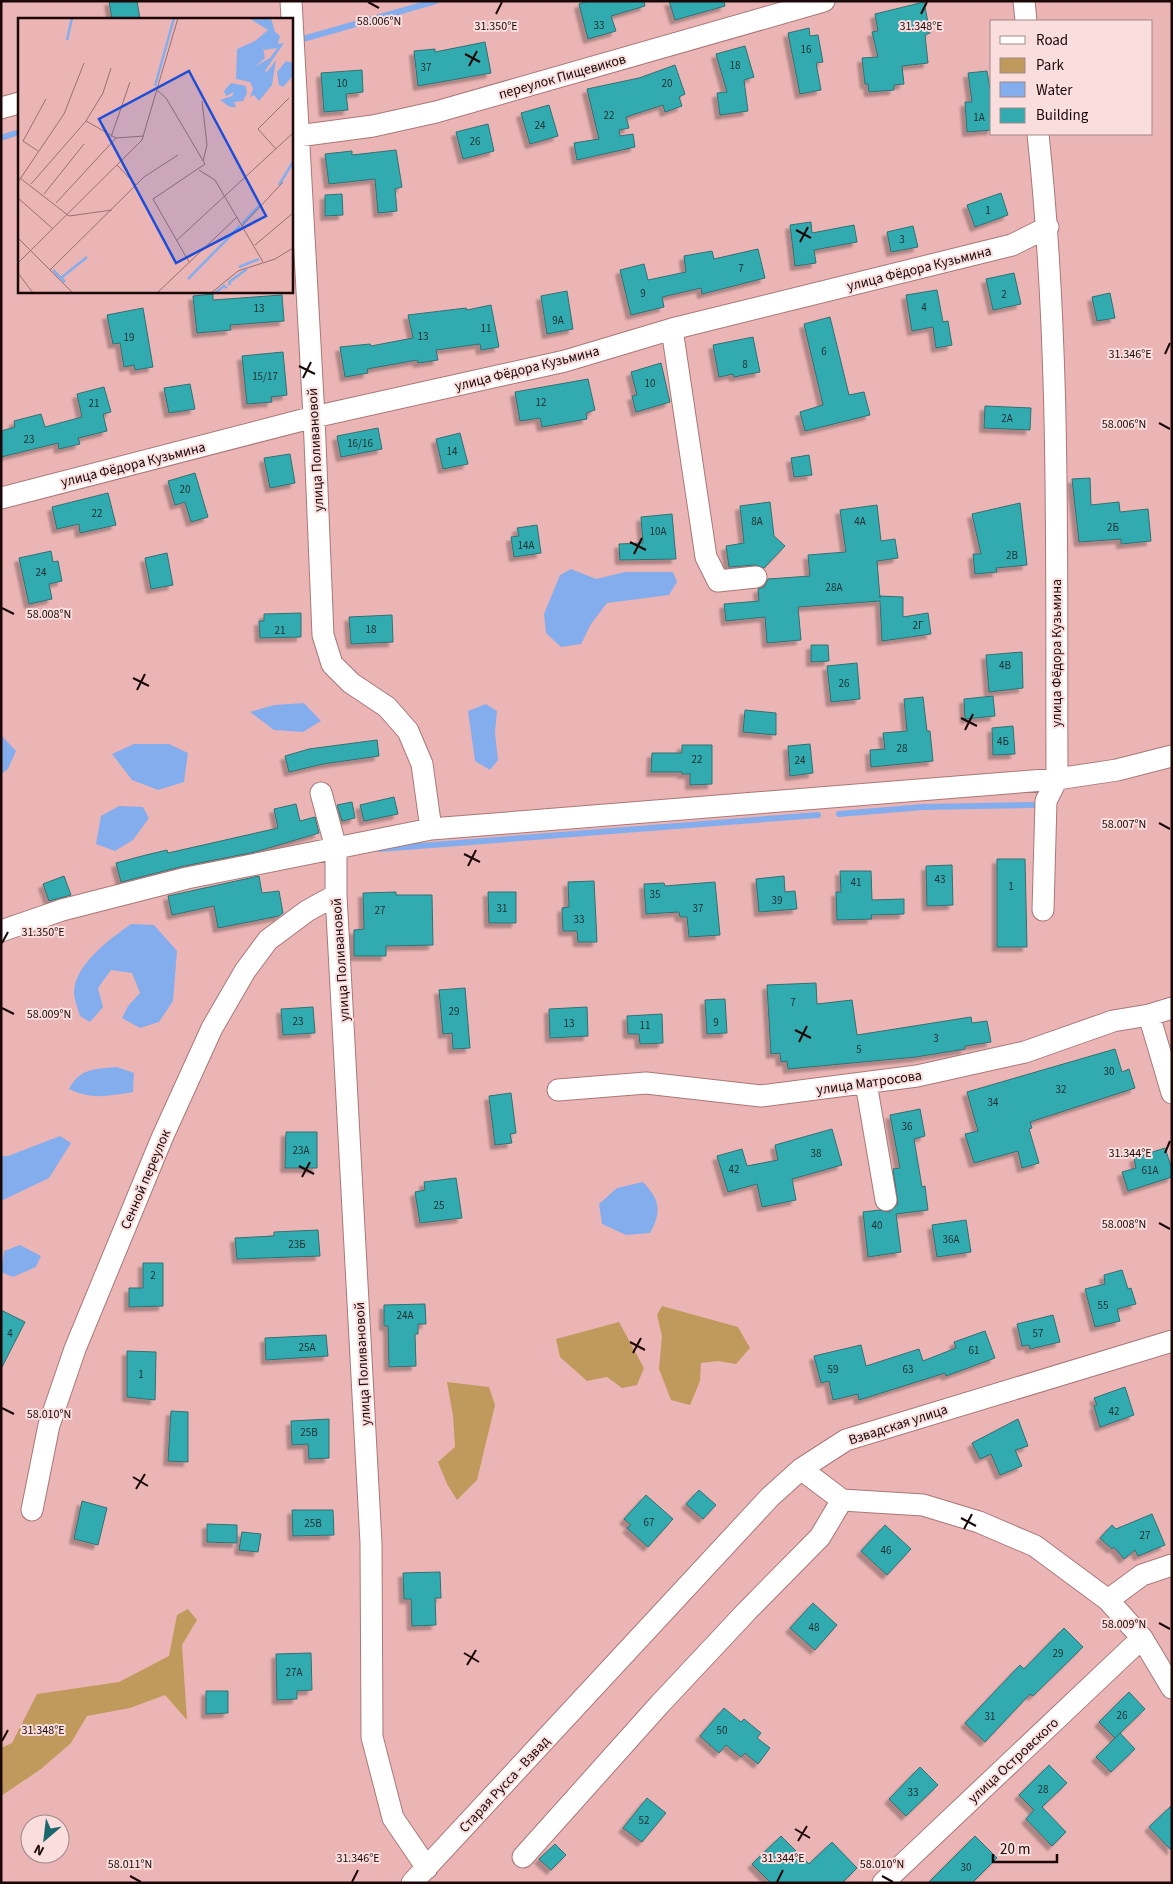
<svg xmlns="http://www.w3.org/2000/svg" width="1173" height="1884" font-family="'Source Sans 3',sans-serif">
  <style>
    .green { fill: #c09a5c }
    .water { fill: #84aded }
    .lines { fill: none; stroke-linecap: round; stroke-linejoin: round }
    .stream { stroke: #84aded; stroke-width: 6 }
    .building { fill: #32abb0; stroke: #317072; filter: url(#shadow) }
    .minor-casing { stroke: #a77; stroke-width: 23 }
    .minor { stroke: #fff; stroke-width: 21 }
    .ticks { fill: none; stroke: #1a0808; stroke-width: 2 }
    .labels { text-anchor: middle; stroke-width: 4; stroke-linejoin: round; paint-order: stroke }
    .number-label { font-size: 11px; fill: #203132 }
    .street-label { font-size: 14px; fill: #1a0808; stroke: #fadedd }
    .inset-river { fill: none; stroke: #84aded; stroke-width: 2.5 }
    .inset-road { fill: none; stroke: #987070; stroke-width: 1 }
    .view { fill: #1d4ed8; fill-opacity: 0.15; stroke: #1d4ed8; stroke-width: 2.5 }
    .inset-edge { fill: none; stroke: #1a0808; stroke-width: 2.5 }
    .ticks-label { font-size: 12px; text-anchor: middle; fill: #1a0808; stroke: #fadedd; stroke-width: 4; stroke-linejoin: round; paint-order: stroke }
  </style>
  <defs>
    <filter id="shadow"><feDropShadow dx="-4.5" dy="4.5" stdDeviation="1" flood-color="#0004"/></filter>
  </defs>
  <rect width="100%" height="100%" fill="#ecb5b5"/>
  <!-- green -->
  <path class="green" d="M662,1306l76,21 12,21 -14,16 -18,-3 -17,2 -1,18 -10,24 -19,-5 -12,-31 3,-33 -5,-21z
    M619,1322l25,46 -7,17 -15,3 -15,-11 -20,4 -27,-24 -4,-18z
    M447,1382l42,5 6,18 -18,75 -20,20 -10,-16 -9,-22 17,-15 -2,-31z
    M188,1609l9,11 -15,25 5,75 -22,-25 -35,13 -43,8 -16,27 -30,26 -40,27v-48l11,-5 25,-49 82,-12 50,-26 8,-41z"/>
  <!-- water -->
  <path class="water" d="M571,569l25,10 29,-7h48l4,10 -8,13 -62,8 -16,21 -10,20 -20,3 -15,-14 -2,-19 16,-39z
    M304,703l17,18 -18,11 -29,-2 -24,-18 24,-7z
    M486,704l11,7 -2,22 3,27 -8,10 -15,-9 -7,-50z
    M1,735l15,16 -8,18 -7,5z
    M134,744h35l19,9 -4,29 -26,8 -26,-10 -20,-26z
    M119,806l24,1 6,11 -16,22 -18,11 -19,-7 5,-28z
    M131,924l23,1 23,26 -4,50 -14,21 -19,6 -18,-10 6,-12 12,-13 -8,-20 -21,-3 -13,18 5,19 -13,15 -10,-6c-2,-7 -6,-17 -6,-24 1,-28 36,-53 57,-68z
    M117,1067l17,6 -1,19c-23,4 -43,8 -64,-3 11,-21 26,-20 48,-22z
    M60,1136l11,7 -22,35 -48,23v-45h7z
    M643,1182c17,18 19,29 7,51l-24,2 -24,-11 -3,-20 18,-16z
    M20,1245l21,11 -5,11 -23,10 -12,-5 3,-21z"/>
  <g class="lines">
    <!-- stream -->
    <path class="stream" d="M303,39l133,-38
      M1,138l18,-6
      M839,814l84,-7 114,-2
      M380,849l438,-34"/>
  </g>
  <!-- building -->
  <path class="building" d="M109,1h28l3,18h-28z
    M588,1h56l1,5 -34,10 5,15 -28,8 -9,-35z
    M669,1h55l1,5 -50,14z
    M924,2l6,31 -5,2 3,28 -26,3 2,18 -10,1v5l-25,2 -1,-8h-3l-3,-26 16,-1 -6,-25 6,-1 -3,-17z
    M809,28l1,8 8,-1 5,27 -7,1 5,27 -21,4 -12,-61z
    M485,42l6,31 -73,13 -4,-35 21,-2v3z
    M745,46l9,31 -10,3 4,31 -28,4 -3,-22 10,-1 -11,-38z
    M675,65l10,29 -6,3 3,9 -17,6 -2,-7 -37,12 3,11 -10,2 1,6 13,-2 2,13 -58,13 -3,-17 25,-4 -12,-50 52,-11z
    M362,70l1,22 -17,2 2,16 -24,2 -3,-39z
    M987,71l5,29v30l-25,2 -2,-30h7l-4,-29z
    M549,105l9,31 -28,8 -9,-31z
    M488,124l6,27 -31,8 -7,-27z
    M396,150l6,37 -7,2 2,22 -19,2 -3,-34 -46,5 -4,-30 27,-3v4z
    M1001,193l7,22 -33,12 -8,-22z
    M342,194l1,21 -18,1v-21z
    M811,222l1,11 42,-8 3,17 -43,8 2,13 -21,3 -5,-41z
    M913,226l5,21 -27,5 -4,-20z
    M758,249l7,29 -63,16 -1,-6 -39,9 2,10 -33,8 -11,-45 24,-6 4,16 38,-8 -2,-16 28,-5 2,8z
    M1014,273l7,31 -28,6 -7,-31z
    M937,290l6,32 5,-1 4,24 -16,3 -3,-21 -21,4 -6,-36z
    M567,291l6,38 -26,5 -6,-38z
    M1110,293l5,25 -18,3 -5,-24z
    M213,294v6l69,-5 2,26 -54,4 1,5 -34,3 -4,-37z
    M491,305l8,42 -18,3 -1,-6 -44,6 2,10 -20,3 -1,-3 -50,9 1,4 -23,4 -5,-30 30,-3 1,2 42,-8 -5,-23 58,-7 1,2z
    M143,308l10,59 -18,3 -1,-5 -10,2 -4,-24 -7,1 -6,-29z
    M830,317l19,78 15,-3 6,23 -65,16 -5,-19 23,-7 -19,-81z
    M753,337l7,35 -26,5 -1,-3 -14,3 -6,-32z
    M283,352l4,43 -16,2 1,5 -25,2 -5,-48z
    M661,363l9,39 -34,10 -4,-16 5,-1 -6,-23z
    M588,379l7,31 -9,3 1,6 -45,8 -2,-9 -20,3 -5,-29z
    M190,384l5,25 -26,4 -5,-25z
    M104,387l7,25 -8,2 4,17 -29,7 2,6 -21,5 -1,-6 -57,14v-26l14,-4 -1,-6 27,-7 4,13 37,-10 -5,-23z
    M985,406l46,2 -1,22 -46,-2z
    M378,428l4,21 -41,8 -4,-21z
    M460,433l8,31 -25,5 -7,-30z
    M290,454l5,29 -25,5 -6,-30z
    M809,455l3,20 -18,2 -3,-19z
    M195,473l13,44 -17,5 -6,-20 -10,3 -7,-24z
    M1090,478l1,27 28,-3 1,10 28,-3 3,32 -30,3v-5l-42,3 -7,-63z
    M108,493l8,32 -36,8 -1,-9 -22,5 -5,-22z
    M770,502l4,34 11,10 -21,22 -9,-3 -26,2 -3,-21 18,-3 -4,-37z
    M1020,503l7,62 -31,3 1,4 -22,2 -2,-20h8l-9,-40z
    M877,505l4,36 14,-2 3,19 -21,3 3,37v-2l23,1v20l25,-4 3,21 -49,7 -2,-40 -82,6 3,33 -34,3 -2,-26 -39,4 -2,-17 35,-3 -1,-12 6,-2 4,-8 42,-3 -2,-21 38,-3 -6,-42z
    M672,514l4,45 -56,1 -1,-16 24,-1 -2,-26z
    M537,525l4,28 -27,4 -3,-20 8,-1 -2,-8z
    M51,551l2,11 5,-1 4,20 -13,3 3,15 -23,5 -10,-46z
    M167,553l6,32 -22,4 -6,-31z
    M301,613v24l-41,1 -1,-17h5v-7z
    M392,615l1,27 -42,2 -2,-27z
    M811,645h17l1,16 -18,1z
    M1022,652l1,36 -34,4 -3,-37z
    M857,663l3,36 -29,3 -4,-36z
    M993,696l2,20 -30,3 -1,-20z
    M923,697l4,34h3l3,30 -62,6 -1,-17 15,-1 -2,-16 24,-2 -3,-32z
    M745,710l31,3v22l-33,-3z
    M1013,726l2,28 -22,1 -1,-27z
    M377,740l2,16 -56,8 -34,8 -4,-16 24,-7z
    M810,744l3,29 -23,3 -2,-30z
    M682,745h30v39l-22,1v-11h-8v-2h-31l1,-19h30z
    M394,797l4,17 -34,7 -4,-16z
    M352,802l3,16 -13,3 -5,-16z
    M296,804l4,17 15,-4 4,16 -64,19 -71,14 -63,16 -5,-19 30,-8 21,-5 1,3 110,-25 -4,-19z
    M997,859h28l2,88h-30z
    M952,865l1,40 -26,1 -1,-40z
    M840,871h31l1,29 32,-1v15l-33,1 1,4 -35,1 -1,-28h5z
    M64,876l7,19 -22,6 -6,-17z
    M259,876l3,17 17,-2 4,22 -4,3 -61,12 -4,-22 -42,9 -4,-19z
    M784,876l1,16 10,-1 2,18 -38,3 -3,-33z
    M594,881l3,61h-19l-1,-11h-14l-1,-23 7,-1 -1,-25z
    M715,882l5,53 -31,2 -2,-20h-7l-1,-5 -33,2 -2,-30 20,-1 1,3z
    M396,892v3h36l1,50 -47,1v10h-32v-26l10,-1 -1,-36z
    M488,892h28v31h-27z
    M816,983l1,21 35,-4 5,35 114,-18 1,6 15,-2 4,21 -26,4v3l-49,8 -128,12 -1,-8 -6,1 -1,-9 -9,1 -4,-69z
    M465,988l5,60 -17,1 -1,-16 -9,1 -4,-44z
    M725,999l2,34 -20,1 -2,-34z
    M313,1007l2,26 -32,2 -2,-26z
    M587,1007l1,29 -38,2 -1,-29z
    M662,1014l1,29 -23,1 -1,-10h-11l-1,-18z
    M1115,1049l7,23 7,-3 6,19 -105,34 2,6 -3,1 10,34 -17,5 -4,-17 -44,12 -9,-29 13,-3 -11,-39z
    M511,1093l5,40 -6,1 2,9 -17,2 -6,-49z
    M920,1109l5,27 -11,3 8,48 3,-1 3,24 -32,4 5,38 -33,5 -5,-45 16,-2 10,2 9,-8 -5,-35 7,-1 -10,-53z
    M832,1129l10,36 -50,14 4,21 -34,7 -5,-23 -29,8 -11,-36 25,-7 5,17 31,-6 -3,-15z
    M286,1132h31v36h-32z
    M1165,1148l7,21v8l-44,14 -6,-19 14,-4 -2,-10z
    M456,1178l6,40 -42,5 -5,-31 10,-2 -1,-8z
    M966,1220l5,32 -34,5 -5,-32z
    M318,1230l2,26 -83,3 -2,-21 39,-2v-4z
    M143,1263h20v43l-34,1v-19h14z
    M1122,1270l6,19 3,-1 5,16 -19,5 3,12 -25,6 -10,-38 20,-5 -1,-9z
    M425,1304l1,20h-8v10h-3l1,32 -27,1 -1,-41h-4v-21z
    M1,1310l24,12 -24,47z
    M1053,1315l7,27 -30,7 -1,-4 -7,1 -5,-22z
    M985,1331l10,27 -49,18 -1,-3 -86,27 -1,-6 -25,6 -4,-19 -8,2 -7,-27 47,-11 5,21 53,-17 4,12 33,-13 -2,-6z
    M326,1335l2,21 -62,4 -1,-22z
    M127,1351l29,1 -1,48 -28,-3z
    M1125,1387l9,28 -34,12 -6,-21 3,-1 -3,-7z
    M171,1411l17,1v50l-20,-1z
    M329,1419v39l-20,1 -1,-15 -16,1 -1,-24z
    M1018,1419l10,27 -13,4 7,16 -22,9 -9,-21 -11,5 -8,-16z
    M699,1490l17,15 -13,14 -17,-15z
    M646,1495l27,24 -25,28 -21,-19 4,-3 -7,-6z
    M82,1501l25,7 -9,37 -24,-6z
    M292,1510h41l1,25 -41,1z
    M1152,1514l13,31 -27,11 -3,-6 -11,9 -10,-12 -2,2 -12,-11 12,-13 4,4z
    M207,1524l30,1v18l-30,-1z
    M885,1525l26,24 -24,26 -26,-24z
    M242,1532l19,2 -3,18 -19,-2z
    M440,1572l1,26h-6l1,27 -24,1 -1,-27h-7l-1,-26z
    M813,1603l24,22 -22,25 -25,-22z
    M1064,1628l19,19 -50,49 -3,-2 -45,48 -20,-19 53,-56 2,-2 4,4z
    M311,1653l1,37 -15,1v8l-20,1 -1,-46z
    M206,1691h22v22l-22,1z
    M1129,1692l16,17 -30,29 -16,-16z
    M724,1708l17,14 3,-3 17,14 -4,5 13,10 -12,16 -13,-11 -4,4 -15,-12 -7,8 -19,-17z
    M1120,1733l15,16 -24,23 -15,-15z
    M1049,1765l18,18 -25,24 24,25 -14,14 -26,-27 8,-9 -15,-15z
    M920,1767l18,18 -32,31 -17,-17z
    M647,1798l19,15 -24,29 -19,-14z
    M1172,1805v46l-23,-24z
    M781,1836l28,28 23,-22 25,26 -15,15h-71l-19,-19z
    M975,1836l22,22 -25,25h-44z
    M555,1844l11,11 -15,15 -12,-11z"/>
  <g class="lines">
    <!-- minor casing -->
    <g class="minor-casing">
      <path id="minor" d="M291,1l23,416 9,218 9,29 19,19 36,24 21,24 14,33 9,65
        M1024,1l2,20
        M1,108l18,-5
        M1038,134c23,214 18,430 19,645l-11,22 -3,109
        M298,136l75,-10 63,-14 388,-111
        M672,329l34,228 12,24 38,-4
        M1,498l313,-81 251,-56 107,-32 340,-84 36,-18
        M321,793l15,55v47l35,648 1,194 21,81 34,50
        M1,931l61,-21 125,-32 244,-49 626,-50 60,-9 55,-14
        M1149,1015l23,78
        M866,1083l20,117
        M558,1090l88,-7 115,13 156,-20 108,-24 88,-31 36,-6 23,-7
        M801,1469l41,31 81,5 56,17 56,24 73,54 34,38 30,50
        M32,1510l17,-85 26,-76 87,-211 50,-110 33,-57 23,-31 39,-29 29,-16
        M1108,1600l34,-25 30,-10
        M523,1857l136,-152 88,-94 73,-74 22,-37
        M412,1883l358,-386 31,-28 45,-29 326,-99
        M883,1883l259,-245"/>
    </g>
    <!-- minor -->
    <use href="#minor" class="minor"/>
  </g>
  <!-- ticks -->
  <path class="ticks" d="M368,2l11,6M496,14l6,-12M921,14l6,-12M465,54l15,8M469,66l8,-15M796,230l15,8M800,242l8,-15M1165,354l5,-11M299,366l16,8M303,378l8,-16M1159,423l11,6M630,542l16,8M634,554l8,-16M2,608l12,6M133,678l16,8M137,690l8,-16M961,718l16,8M965,730l8,-16M1159,823l11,6M464,854l16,8M468,866l8,-16M2,943l6,-11M2,1008l12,6M795,1030l16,8M799,1042l8,-16M1165,1153l5,-12M299,1166l15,8M302,1177l8,-15M1159,1223l11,6M630,1342l15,8M633,1353l8,-15M2,1408l12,6M133,1477l15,9M136,1489l9,-15M961,1518l15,8M964,1529l8,-15M1159,1623l11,6M464,1653l15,9M467,1665l9,-15M2,1741l6,-11M795,1829l15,9M798,1841l9,-15M130,1876l11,6M882,1876l11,6M352,1882l6,-12M777,1882l6,-12"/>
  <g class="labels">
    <!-- number labels -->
    <g class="number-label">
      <text x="599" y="29">33</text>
      <text x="806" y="53">16</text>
      <text x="735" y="69">18</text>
      <text x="426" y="71">37</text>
      <text x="342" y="87">10</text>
      <text x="667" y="87">20</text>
      <text x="609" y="119">22</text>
      <text x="979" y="121">1А</text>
      <text x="540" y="129">24</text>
      <text x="475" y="145">26</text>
      <text x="988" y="214">1</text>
      <text x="902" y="243">3</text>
      <text x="741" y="272">7</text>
      <text x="643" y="297">9</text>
      <text x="1004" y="298">2</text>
      <text x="924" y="311">4</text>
      <text x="259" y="312">13</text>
      <text x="558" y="324">9А</text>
      <text x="486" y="332">11</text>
      <text x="423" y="340">13</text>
      <text x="129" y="341">19</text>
      <text x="824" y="355">6</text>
      <text x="745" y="368">8</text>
      <text x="265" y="380">15/17</text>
      <text x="650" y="387">10</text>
      <text x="541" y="406">12</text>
      <text x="94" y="407">21</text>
      <text x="1007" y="422">2А</text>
      <text x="29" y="443">23</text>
      <text x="360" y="447">16/16</text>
      <text x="452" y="455">14</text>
      <text x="185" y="493">20</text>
      <text x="97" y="517">22</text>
      <text x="757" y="525">8А</text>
      <text x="860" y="525">4А</text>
      <text x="1113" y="531">2Б</text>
      <text x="658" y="535">10А</text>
      <text x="526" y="549">14А</text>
      <text x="1012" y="559">2В</text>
      <text x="41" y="576">24</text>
      <text x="834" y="591">28А</text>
      <text x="918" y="629">2Г</text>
      <text x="371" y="633">18</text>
      <text x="280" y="634">21</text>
      <text x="1005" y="669">4В</text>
      <text x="844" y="687">26</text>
      <text x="1003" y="745">4Б</text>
      <text x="902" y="752">28</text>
      <text x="697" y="763">22</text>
      <text x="800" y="764">24</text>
      <text x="940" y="883">43</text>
      <text x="856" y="886">41</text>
      <text x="1011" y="890">1</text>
      <text x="655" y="898">35</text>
      <text x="777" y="904">39</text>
      <text x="502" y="912">31</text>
      <text x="698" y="912">37</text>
      <text x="380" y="914">27</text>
      <text x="579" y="923">33</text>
      <text x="793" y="1006">7</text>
      <text x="454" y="1015">29</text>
      <text x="298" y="1025">23</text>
      <text x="716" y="1026">9</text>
      <text x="569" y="1027">13</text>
      <text x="645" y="1029">11</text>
      <text x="936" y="1042">3</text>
      <text x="859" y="1053">5</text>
      <text x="1109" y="1075">30</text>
      <text x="1061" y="1093">32</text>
      <text x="993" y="1106">34</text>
      <text x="907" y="1130">36</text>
      <text x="301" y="1154">23А</text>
      <text x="816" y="1157">38</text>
      <text x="734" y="1173">42</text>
      <text x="1150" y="1174">61А</text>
      <text x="439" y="1209">25</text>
      <text x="877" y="1229">40</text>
      <text x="951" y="1243">36А</text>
      <text x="297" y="1248">23Б</text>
      <text x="153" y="1279">2</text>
      <text x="1103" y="1309">55</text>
      <text x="405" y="1319">24А</text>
      <text x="10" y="1337">4</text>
      <text x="1038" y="1337">57</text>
      <text x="307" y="1351">25А</text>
      <text x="974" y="1354">61</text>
      <text x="833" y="1373">59</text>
      <text x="908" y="1373">63</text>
      <text x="141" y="1378">1</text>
      <text x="1114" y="1415">42</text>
      <text x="309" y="1436">25В</text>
      <text x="649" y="1526">67</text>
      <text x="313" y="1527">25В</text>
      <text x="1145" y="1539">27</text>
      <text x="886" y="1554">46</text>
      <text x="814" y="1631">48</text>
      <text x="1058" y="1657">29</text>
      <text x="294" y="1676">27А</text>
      <text x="1122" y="1719">26</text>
      <text x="990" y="1720">31</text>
      <text x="722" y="1734">50</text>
      <text x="1043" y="1793">28</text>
      <text x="913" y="1796">33</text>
      <text x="644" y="1824">52</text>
      <text x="966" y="1871">30</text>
    </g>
    <!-- street labels -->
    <g class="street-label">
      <text transform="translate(562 76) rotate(-16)" y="5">переулок Пищевиков</text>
      <text transform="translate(919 268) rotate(-14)" y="5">улица Фёдора Кузьмина</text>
      <text transform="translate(527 368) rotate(-14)" y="5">улица Фёдора Кузьмина</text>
      <text transform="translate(315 450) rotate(-93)" y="5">улица Поливановой</text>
      <text transform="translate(133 464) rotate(-14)" y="5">улица Фёдора Кузьмина</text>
      <text transform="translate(1056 653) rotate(-90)" y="5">улица Фёдора Кузьмина</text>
      <text transform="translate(340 960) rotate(-94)" y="5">улица Поливановой</text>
      <text transform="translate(869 1082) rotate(-8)" y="5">улица Матросова</text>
      <text transform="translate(145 1179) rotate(-67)" y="5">Сенной переулок</text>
      <text transform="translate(362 1364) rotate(-93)" y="5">улица Поливановой</text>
      <text transform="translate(898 1424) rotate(-18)" y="5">Взвадская улица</text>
      <text transform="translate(1013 1760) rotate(-43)" y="5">улица Островского</text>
      <text transform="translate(504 1784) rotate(-47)" y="5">Старая Русса - Взвад</text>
    </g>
  </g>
  <!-- overview -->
  <g transform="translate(18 18)">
    <rect width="275" height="275" fill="#ecb5b5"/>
    <path d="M231,0h22l4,14 5,4 -2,8 6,-1 -19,28 2,1 9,-12 -4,25 -13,16 -5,-6 -4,2 3,-8 -3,-7 -14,-3 1,-30 18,-8 13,-11zM245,29l1,3 13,-2 -7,10 -14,8 9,-8zM268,43l7,2v13l-10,11 -4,-2 -2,-13zM213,65l15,3 1,7 -4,8 -9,1 2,5h-6l-10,-7 12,-4 2,-4 -8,4 -2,-5z" fill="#84aded" fill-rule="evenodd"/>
    <path class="inset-river" d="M49,22l5,-22M137,68l19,-68M261,167l14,-23M224,206l17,-18M221,249l20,-8M35,252l12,12M43,260l26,-21M170,261l52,-53M212,267l-1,-3 18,-13M197,275l9,-7 3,2"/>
    <path class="inset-road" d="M139,72l9,8 39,66 -52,35 36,63M184,83l5,44 -4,16M68,103l30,17 28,-2M93,119l19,-55M258,131l-18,-20 31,-31M20,133l-15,-10 23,-42M99,147l19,20M181,152l16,10 48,82M2,160l49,38 43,-6M0,164l46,-68 20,-51M13,166l55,-63 17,-28 8,-25M26,176l40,-50M0,180l35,31M38,185l60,-65M224,208l41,-44M0,220l55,55M158,223l117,-108M237,227l38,-32M0,245l124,-123 36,-122M32,252l94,-93 34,-22M0,255l15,20M139,275l80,-76M193,275l27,-22 37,-12 18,-11"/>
    <path class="view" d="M171,53l77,145 -90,47 -77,-144z"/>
    <rect width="275" height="275" class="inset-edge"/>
  </g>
  <g class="ticks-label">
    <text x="379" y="25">58.006°N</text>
    <text x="496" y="30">31.350°E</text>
    <text x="921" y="30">31.348°E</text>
    <text x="1130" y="358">31.346°E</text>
    <text x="1124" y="428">58.006°N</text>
    <text x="49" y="618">58.008°N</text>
    <text x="1124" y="828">58.007°N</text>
    <text x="43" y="936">31.350°E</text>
    <text x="49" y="1018">58.009°N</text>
    <text x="1130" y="1157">31.344°E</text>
    <text x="1124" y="1228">58.008°N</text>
    <text x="49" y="1418">58.010°N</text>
    <text x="1124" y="1628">58.009°N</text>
    <text x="43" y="1734">31.348°E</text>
    <text x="358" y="1862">31.346°E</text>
    <text x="783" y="1862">31.344°E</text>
    <text x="130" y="1868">58.011°N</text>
    <text x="882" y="1868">58.010°N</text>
  </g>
  <!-- border -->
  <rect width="1173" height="1884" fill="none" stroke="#1a0808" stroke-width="5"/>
  <!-- legend -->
  <rect x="990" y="20" width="162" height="115" fill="#fadedd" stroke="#a08888"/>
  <rect x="1000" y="36" width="25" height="8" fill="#ffffff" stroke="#a08888"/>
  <text x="1036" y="45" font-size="15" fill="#1a0808">Road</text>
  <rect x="1000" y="58" width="25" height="15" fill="#c09a5c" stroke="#a08888"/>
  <text x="1036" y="70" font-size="15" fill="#1a0808">Park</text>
  <rect x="1000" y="82" width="25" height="15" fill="#84aded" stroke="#a08888"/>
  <text x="1036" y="95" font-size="15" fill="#1a0808">Water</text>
  <rect x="1000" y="108" width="25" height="15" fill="#32abb0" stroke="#a08888"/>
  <text x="1036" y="120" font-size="15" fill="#1a0808">Building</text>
  <!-- north arrow -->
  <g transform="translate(45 1839) rotate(208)"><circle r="24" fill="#fadedd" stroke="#a08888"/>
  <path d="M0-4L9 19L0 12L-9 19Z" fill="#1a686b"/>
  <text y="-8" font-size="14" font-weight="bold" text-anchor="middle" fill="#1a0808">N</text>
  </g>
  <!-- scale -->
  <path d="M993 1854v8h64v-8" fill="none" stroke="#1a0808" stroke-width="2.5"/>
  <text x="1000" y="1854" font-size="15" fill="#1a0808" stroke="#fadedd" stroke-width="4" paint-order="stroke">20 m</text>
</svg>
